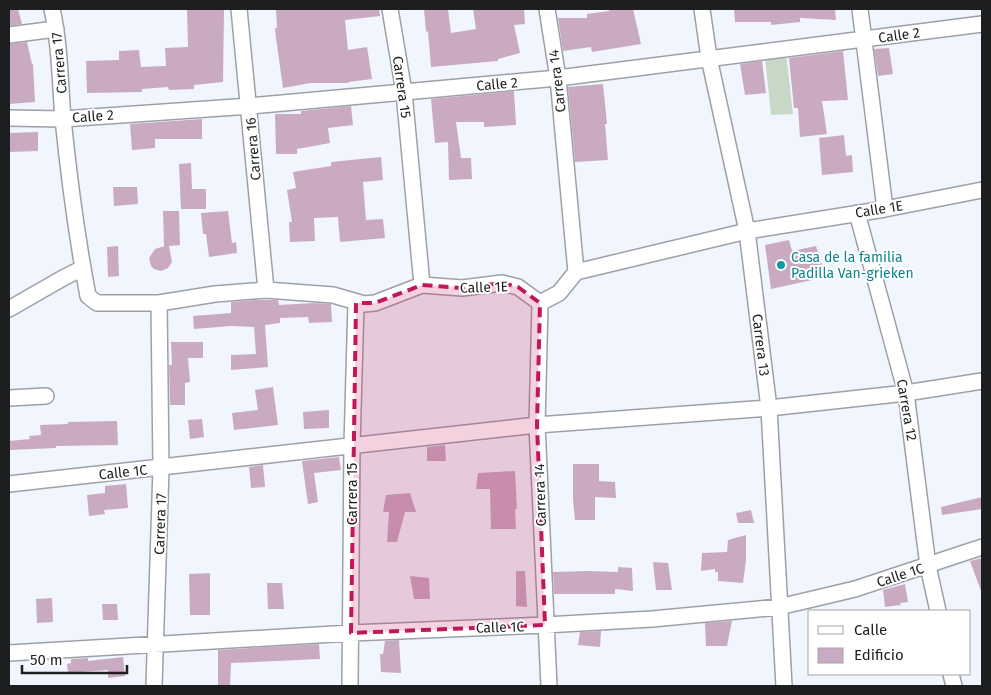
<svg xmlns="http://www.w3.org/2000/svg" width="991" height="695" font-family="'Fira Sans',sans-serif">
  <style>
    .green { fill: #c7d8c6 }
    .building { fill: #caaac2 }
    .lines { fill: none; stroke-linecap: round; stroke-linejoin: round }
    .minor-casing { stroke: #9da1a7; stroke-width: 18 }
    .minor { stroke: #fff; stroke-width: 15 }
    .marked { fill: #c2185b; fill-opacity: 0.2; stroke: #c2185b; stroke-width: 4; stroke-dasharray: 10 6; stroke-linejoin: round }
    .culture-dot { fill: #0f9aa8; stroke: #fff; stroke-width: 2 }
    .labels { text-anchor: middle; stroke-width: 4; stroke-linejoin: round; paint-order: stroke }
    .street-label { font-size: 14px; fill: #1c1e20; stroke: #fff }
    .culture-label { font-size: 14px; fill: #0d838f; stroke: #fff; text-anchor: start }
  </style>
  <rect width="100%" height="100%" fill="#f1f5fd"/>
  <!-- green -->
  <path class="green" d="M786,53l7,61 -22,1 -6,-58z"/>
  <!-- building -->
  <path class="building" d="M9,9h9l4,15 -13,2z
    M187,9h37l-1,73 -29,3v4l-25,1 -1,-3 -26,2v3l-55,1 -1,-32 33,-1v-9l20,-1 2,17 25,-1 -1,-18 23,-1z
    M276,9h103l1,7 -35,4 3,30 19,-3 5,32 -24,3 1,1h-38l-28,5 -7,-50 -1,-10h2z
    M424,9h24l3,24 25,-4 -3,-20h51l1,15 -11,1 6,28 -22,6v2l-67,6 -3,-36 -2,1z
    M609,9h24l8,35 -49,8 -1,-5 -28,4 -5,-33h29v-4l22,-3z
    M734,9h101l1,11 -36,-2v4l-29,3v-3h-36z
    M27,42l5,22h1l2,38 -26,2v-60z
    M889,48l4,26 -15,2 -4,-27z
    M843,51l5,49 -26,1 5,33 -27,3 -2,-29h-4l-5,-50z
    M762,61l4,32 -21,2 -5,-31z
    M603,84l4,40h-2l3,36 -33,2 -7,-75z
    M514,91l2,34 -32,2v-5h-28l5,36h10l1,21 -23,1 -1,-38 -13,1 -4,-44z
    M351,106l2,19 -25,3 2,15 -33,6v5h-21l-1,-40h26v-3z
    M202,119v20h-47v9l-23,2 -2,-26z
    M38,132v19l-29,1v-19z
    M844,135l2,21 6,-1 1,17 -31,3 -3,-37z
    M381,157l2,23 -20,2 3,38 17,-1 2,19 -45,4 -2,-25 -24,1 1,23 -25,1 -1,-20h3l-5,-32 9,-2 -3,-16 38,-6v-4z
    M191,163l1,26h14v20h-25l-2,-45z
    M113,187h24l1,17 -24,2z
    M163,211h16l1,34 -11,1 3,16 -4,6 -7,3 -7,-2 -3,-3 -2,-8 6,-9 10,-3h-1z
    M228,211l4,32 4,-1 1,11 -28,4 -3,-23h-3l-2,-21z
    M789,240l3,11 24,-5 10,31 -55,12 -6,-44z
    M118,246l1,30 -11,1 -1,-30z
    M254,300h24l1,5 35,-2 17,1 1,18 -23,1 -1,-6 -28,1v5l-15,2 3,42 -37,3v-15l25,-1 -2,-27 -23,-1 -37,3 -1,-13 38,-3v-11z
    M171,342h32v16h-15l2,24 -5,1v22h-15l-1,-40h3z
    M273,387l5,38 -44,5 -2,-17 26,-3 -3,-20z
    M329,410v18l-25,1 -1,-17z
    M202,419l2,18 -14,2 -2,-19z
    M117,421l1,24 -62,1v2l-47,2v-9l21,-2 -1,-3 12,-1 -1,-10 28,-1v-2z
    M445,445l1,16h-19v-14z
    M339,457l2,13 -27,3 4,29 -10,2 -6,-43z
    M573,464h26v17l16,1 1,16 -21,-1v23h-20l-2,-20z
    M263,465l2,22 -14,1 -2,-21z
    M515,471l2,38h-2l1,20h-25l-1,-40h-14l2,-16z
    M126,484l2,24 -24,2 1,4 -16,2 -2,-21 18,-2v-7z
    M410,493l6,19h-11l-8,30h-10l2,-30h-6l3,-17z
    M982,497v12l-40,6 -1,-8z
    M751,510l3,13h-16l-2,-10z
    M746,535v25l-3,23 -25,-2v-9h-3v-3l-14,2 1,-18 25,-1 1,-12z
    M982,558v32l-1,1 -11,-30z
    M653,562l15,1 4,27h-16z
    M618,567l14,1 1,23 -18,-2v5h-61l-1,-22 35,-1 30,1z
    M516,571h9l2,36 -11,-1z
    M210,573v42h-20l-1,-41z
    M410,576l19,2 1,21h-16z
    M267,583h15l2,26h-16z
    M905,584l3,18 -8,1 1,2 -16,2 -2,-17z
    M52,598l1,24 -16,1 -1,-24z
    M102,604h15l1,16h-15z
    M732,621l-5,25h-21l-1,-23z
    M601,631l-1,16 -22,-2 2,-13z
    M399,640l2,33 -20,-1 -1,-18h3l2,-13z
    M319,644l1,15 -89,4 -1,23h-12v-36z
    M123,657l2,19 -17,2v-8l-40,3 -1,-9 4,-1v-4l17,-1v3z"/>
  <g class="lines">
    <!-- minor casing -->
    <g class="minor-casing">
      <path id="minor" d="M52,9c8,36 8,73 11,110 6,59 14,119 25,177l9,7h62l56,-9 51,-4 67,5 31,9 11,-1 47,-18 40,3 40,-5 16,4 22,16
        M239,9l27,281
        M390,9l14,83 18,193
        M547,9l11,69 18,194
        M702,9l7,49 38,173 22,177 15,278
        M860,9l25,200
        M9,35l47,-6
        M9,118l54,1 187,-13 308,-28 424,-54
        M857,213l49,180 22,173 10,45
        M540,303l19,-10 17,-21 171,-41 138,-22 97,-19
        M540,303l-3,122 12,261
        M9,309l54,-31 20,-10
        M9,398l37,-2
        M9,484l528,-59 232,-17 137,-15 76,-12
        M9,653l342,-20 194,-8 107,-6 127,-12 76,-18 127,-42
        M951,674l3,12
        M154,686l7,-218 -2,-165
        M350,686l2,-241 4,-142"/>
    </g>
    <!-- minor -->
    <use href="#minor" class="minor"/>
  </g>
  <!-- marked area -->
  <path class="marked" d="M502,283l16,4 22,16 -3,122 8,200 -194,8 5,-330h19l47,-18 40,3z"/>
  <!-- markers -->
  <circle class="culture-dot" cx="781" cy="265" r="5"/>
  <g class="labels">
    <!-- street labels -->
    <g class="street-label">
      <text transform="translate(899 35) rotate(-8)" y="5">Calle 2</text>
      <text transform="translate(59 63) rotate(-95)" y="5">Carrera 17</text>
      <text transform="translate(557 81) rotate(-97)" y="5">Carrera 14</text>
      <text transform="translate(497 84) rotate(-5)" y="5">Calle 2</text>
      <text transform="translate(402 87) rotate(82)" y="5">Carrera 15</text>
      <text transform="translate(93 116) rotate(-4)" y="5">Calle 2</text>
      <text transform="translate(253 149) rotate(-95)" y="5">Carrera 16</text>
      <text transform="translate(879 209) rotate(-9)" y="5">Calle 1E</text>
      <text transform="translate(484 287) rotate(-2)" y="5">Calle 1E</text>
      <text transform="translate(761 345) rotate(83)" y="5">Carrera 13</text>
      <text transform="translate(907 410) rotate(80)" y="5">Carrera 12</text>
      <text transform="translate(123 472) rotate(-6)" y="5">Calle 1C</text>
      <text transform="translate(352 494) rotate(-90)" y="5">Carrera 15</text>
      <text transform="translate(540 495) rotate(-92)" y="5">Carrera 14</text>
      <text transform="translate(160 524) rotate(-88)" y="5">Carrera 17</text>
      <text transform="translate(900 575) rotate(-18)" y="5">Calle 1C</text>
      <text transform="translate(500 627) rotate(-2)" y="5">Calle 1C</text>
    </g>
    <!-- culture labels -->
    <g class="culture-label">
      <text x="791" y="262">Casa de la familia<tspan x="791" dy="16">Padilla Van-grieken</tspan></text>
    </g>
  </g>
  <!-- border -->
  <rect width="991" height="695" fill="none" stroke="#1c1e20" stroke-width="20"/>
  <!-- legend -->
  <rect x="808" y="610" width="162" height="65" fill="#ffffff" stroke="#a4a5a6"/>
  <rect x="818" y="626" width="25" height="8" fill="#ffffff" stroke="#a4a5a6"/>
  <text x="854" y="635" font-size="15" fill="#1c1e20">Calle</text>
  <rect x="818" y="648" width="25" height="15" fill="#caaac2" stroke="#a4a5a6"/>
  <text x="854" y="660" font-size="15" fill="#1c1e20">Edificio</text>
  <!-- scale -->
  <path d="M22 665v8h105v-8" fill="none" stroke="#1c1e20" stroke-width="2.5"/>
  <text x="30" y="665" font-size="15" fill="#1c1e20" stroke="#ffffff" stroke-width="4" paint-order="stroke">50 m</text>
</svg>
